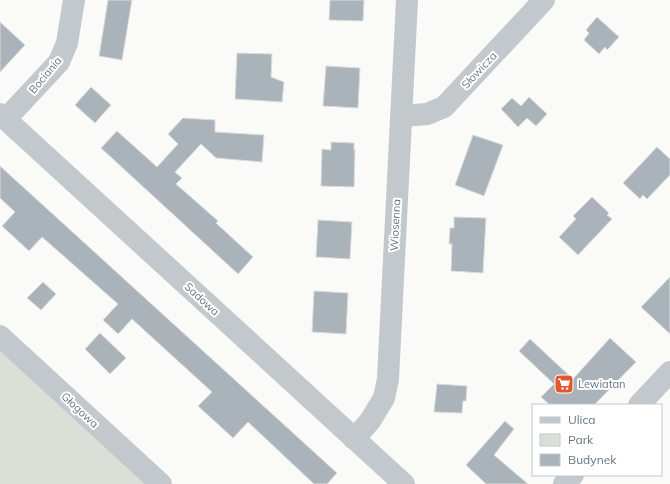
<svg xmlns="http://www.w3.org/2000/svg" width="670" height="484" font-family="Mulish,sans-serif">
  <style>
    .green { fill: #dadfd7 }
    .building { fill: #aab3b9; stroke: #dcdcda }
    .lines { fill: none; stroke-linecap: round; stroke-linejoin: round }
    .minor { stroke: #c3c8cc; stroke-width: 22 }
    .labels { text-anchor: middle; stroke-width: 4; stroke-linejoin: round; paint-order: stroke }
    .street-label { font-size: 11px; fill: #657683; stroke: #fff }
    .poi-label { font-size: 11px; fill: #657683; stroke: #fff; text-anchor: start }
  </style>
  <rect width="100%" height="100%" fill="#fafaf8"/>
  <!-- green -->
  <path class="green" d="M0,345l154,139h-154z"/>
  <!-- building -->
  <path class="building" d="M108,0h24l-10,60 -23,-4z
    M330,0h34l-1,21 -34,-1z
    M597,17l22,20 -12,13 -2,-3 -6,7 -15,-14 5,-7 -3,-3z
    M0,22l25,23 -25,27z
    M237,53l35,1 -1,23 13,5 -2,20 -47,-3z
    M326,66l34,2 -2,40 -35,-2z
    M91,87l20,18 -16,18 -20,-18z
    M529,97l18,17 -11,12 -9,-8 -9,9 -17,-18 11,-11 9,8z
    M183,118l32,2v12l49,3 -2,27 -46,-4 -15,-14 -26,28 7,6 -6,6 42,37 -2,2 37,34 -15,17 -137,-126 16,-17 40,36 21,-23 -10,-10z
    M473,135l30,10 -19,51 -29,-11z
    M331,142l23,1v7h1l-1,37 -33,-1 1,-37 9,1z
    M657,147l13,12v16l-23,24 -4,-4 -3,4 -17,-16z
    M0,166l337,307 -10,11h-13l-66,-62 -15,16 -35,-32 14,-14 -80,-73 -14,15 -15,-14 15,-16 -76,-67 -13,14 -27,-25 13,-14 -15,-14z
    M592,197l17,16 -2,2 5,4 -34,36 -19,-18 17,-18 -3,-3z
    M454,217l32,1 -3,55 -32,-2 1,-27h-3l1,-16h4z
    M318,220l34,2 -2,37 -34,-2z
    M670,277v57l-29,-27z
    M43,282l13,12 -15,16 -14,-12z
    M314,291l34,2 -2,41 -34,-2z
    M100,333l26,25 -16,16 -25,-25z
    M610,338l26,24 -42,43h-44l-9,-8 13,-13 -35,-33 11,-12 43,40z
    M437,384l30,2 -1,15h-3l-1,12 -28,-1z
    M505,421l9,8 -20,26 34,29h-42l-20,-19z"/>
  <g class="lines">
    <!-- minor -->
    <path class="minor" d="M0,114l404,370
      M401,116l26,-2 17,-7 100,-107
      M6,119l53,-57 8,-19 7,-43
      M0,336l161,148
      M639,405l31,-33
      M354,439l16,-18 14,-23 4,-19 19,-379
      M564,484l9,-9"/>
  </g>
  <!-- icons -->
  <defs>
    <g id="supermarket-square" transform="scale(1)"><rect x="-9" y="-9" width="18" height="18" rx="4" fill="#e4572e" stroke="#fff"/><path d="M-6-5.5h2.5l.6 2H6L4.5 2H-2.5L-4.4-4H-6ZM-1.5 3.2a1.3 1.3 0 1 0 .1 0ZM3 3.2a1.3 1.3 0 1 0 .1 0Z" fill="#fff"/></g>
  </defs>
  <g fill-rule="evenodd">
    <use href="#supermarket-square" x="564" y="384"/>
  </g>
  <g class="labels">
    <!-- street labels -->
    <g class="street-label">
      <text transform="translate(479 70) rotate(-47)" y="4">Słowicza</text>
      <text transform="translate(45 75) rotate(-50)" y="4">Bociania</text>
      <text transform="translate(395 225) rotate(-87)" y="4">Wiosenna</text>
      <text transform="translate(202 299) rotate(43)" y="4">Sadowa</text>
      <text transform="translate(80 410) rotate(43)" y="4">Głogowa</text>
    </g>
    <!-- poi labels -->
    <g class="poi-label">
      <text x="578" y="388">Lewiatan</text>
    </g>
  </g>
  <!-- legend -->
  <rect x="532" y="404" width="130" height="72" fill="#ffffff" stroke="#c1c8cd"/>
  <rect x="540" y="417" width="20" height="6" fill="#c3c8cc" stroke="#c1c8cd"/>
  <text x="568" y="424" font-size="12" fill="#657683">Ulica</text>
  <rect x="540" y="434" width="20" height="12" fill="#dadfd7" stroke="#c1c8cd"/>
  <text x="568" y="444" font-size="12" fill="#657683">Park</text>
  <rect x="540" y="454" width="20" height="12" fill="#aab3b9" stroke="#c1c8cd"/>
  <text x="568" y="464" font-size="12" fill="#657683">Budynek</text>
</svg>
